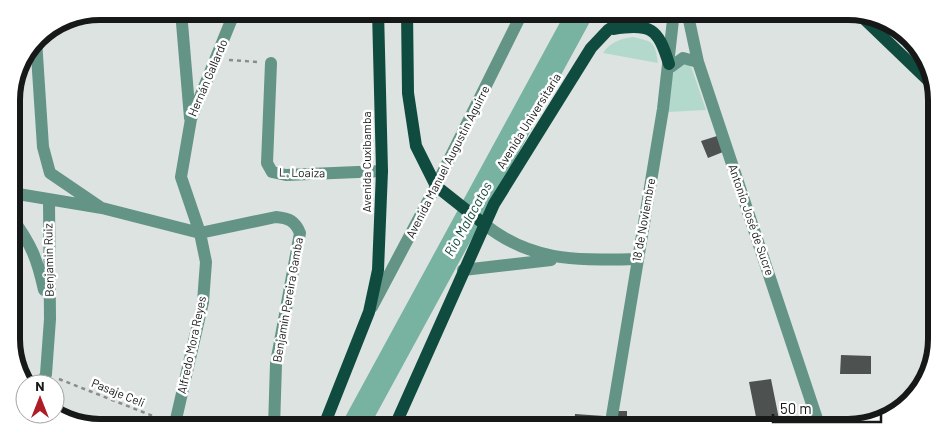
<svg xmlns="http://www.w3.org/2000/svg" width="948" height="439" font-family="Barlow,sans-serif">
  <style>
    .green { fill: #b3d9cd }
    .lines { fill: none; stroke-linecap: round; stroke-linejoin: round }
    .river { stroke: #78b3a2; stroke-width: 26 }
    .building { fill: #4d5150 }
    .path { stroke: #888c8b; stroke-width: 2.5; stroke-dasharray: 4 4; stroke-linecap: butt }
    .minor { stroke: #639486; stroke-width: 12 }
    .tertiary { stroke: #639486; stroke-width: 12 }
    .primary { stroke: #0f4c3f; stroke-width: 12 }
    .labels { text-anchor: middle; stroke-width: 5; stroke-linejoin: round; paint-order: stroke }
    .street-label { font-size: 12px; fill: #171919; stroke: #fff }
    .water-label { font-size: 14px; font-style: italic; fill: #15493c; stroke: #fff }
    .rim { fill: none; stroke: #171919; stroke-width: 6 }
  </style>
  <rect width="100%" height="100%" fill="#dde3e1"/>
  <!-- green -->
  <path class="green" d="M633,37c20,5 22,4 25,26l-55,-10c7,-11 17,-14 30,-16z
    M680,65h9l3,4 14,41 -38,2c1,-14 0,-39 12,-47z"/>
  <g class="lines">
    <!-- river -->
    <path class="river" d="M354,428l227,-417"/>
  </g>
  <!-- building -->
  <path class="building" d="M435,11h65l-5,10h-59z
    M717,136l6,16 -15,6 -7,-17z
    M841,355l30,1v18h-31z
    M771,379l9,45 -22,3 -9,-45z
    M618,411h9v10h16v7h-26z
    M575,414l29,2 -2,12h-28z"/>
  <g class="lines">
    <!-- path -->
    <path class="path" d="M229,60l29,2
      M59,379l104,41"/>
    <!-- minor -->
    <path class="minor" d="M181,11l9,107
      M36,40l7,107 7,26 50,34
      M271,63l-4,100 5,9 14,3 96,-4
      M12,193l90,15 98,25 76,-16c13,1 19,4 24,16l-24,130 -2,65
      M12,218c19,26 25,40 32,72
      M484,224c49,39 94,36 154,35
      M463,270l88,-10
      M42,384l4,-10 4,-55 -1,-118
      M174,428l29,-126 3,-40 -6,-29 -19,-56 10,-58 44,-108
      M843,428l15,-2"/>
    <!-- tertiary -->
    <path class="tertiary" d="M687,11l11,51 122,366
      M668,69l15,-11 15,4
      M372,307l64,-121 87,-175
      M610,428l53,-319 11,-98"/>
    <!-- primary -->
    <path class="primary" d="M407,11l1,82 8,53 20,40 48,38
      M858,13l78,75
      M613,29c38,-6 45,-1 56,35
      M323,428l46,-116 9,-42 4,-99 -4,-160
      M394,428l100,-224 97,-156 17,-18 29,-19"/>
  </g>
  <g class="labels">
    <!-- street labels -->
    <g class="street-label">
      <text transform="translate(208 78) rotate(-67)" y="4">Hernán Gallardo</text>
      <text transform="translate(529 121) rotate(-58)" y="4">Avenida Universitaria</text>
      <text transform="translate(367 162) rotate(-90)" y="4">Avenida Cuxibamba</text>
      <text transform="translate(448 162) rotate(-63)" y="4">Avenida Manuel Augustin Aguirre</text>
      <text transform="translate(302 173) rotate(1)" y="4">L. Loaiza</text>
      <text transform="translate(644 220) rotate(-80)" y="4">18 de Noviembre</text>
      <text transform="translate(751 220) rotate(71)" y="4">Antonio José de Sucre</text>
      <text transform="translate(49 260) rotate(-91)" y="4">Benjamin Ruiz</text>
      <text transform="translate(288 300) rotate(-80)" y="4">Benjamín Pereira Gamba</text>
      <text transform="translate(192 345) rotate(-78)" y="4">Alfredo Mora Reyes</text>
      <text transform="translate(118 393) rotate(22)" y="4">Pasaje Celi</text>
    </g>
    <!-- water labels -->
    <g class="water-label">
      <text transform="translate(468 219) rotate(-61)" y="5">Rio Malacatos</text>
    </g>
  </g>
  <!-- crop -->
  <path d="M0 0H948V439H0ZM100 20H848A80 80 0 0 1 928 100V339A80 80 0 0 1 848 419H100A80 80 0 0 1 20 339V100A80 80 0 0 1 100 20Z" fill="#fff" fill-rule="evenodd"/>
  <path class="rim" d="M100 20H848A80 80 0 0 1 928 100V339A80 80 0 0 1 848 419H100A80 80 0 0 1 20 339V100A80 80 0 0 1 100 20Z"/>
  <!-- north arrow -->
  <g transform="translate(40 399)"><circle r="24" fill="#ffffff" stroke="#a2a3a3"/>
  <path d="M0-4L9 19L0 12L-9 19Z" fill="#ae1c26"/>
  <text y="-8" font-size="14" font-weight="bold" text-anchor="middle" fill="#171919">N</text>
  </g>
  <!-- scale -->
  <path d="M773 414v8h108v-8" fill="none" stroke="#171919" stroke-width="2.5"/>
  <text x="780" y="414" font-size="15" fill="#171919" stroke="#ffffff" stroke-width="4" paint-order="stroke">50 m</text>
</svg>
